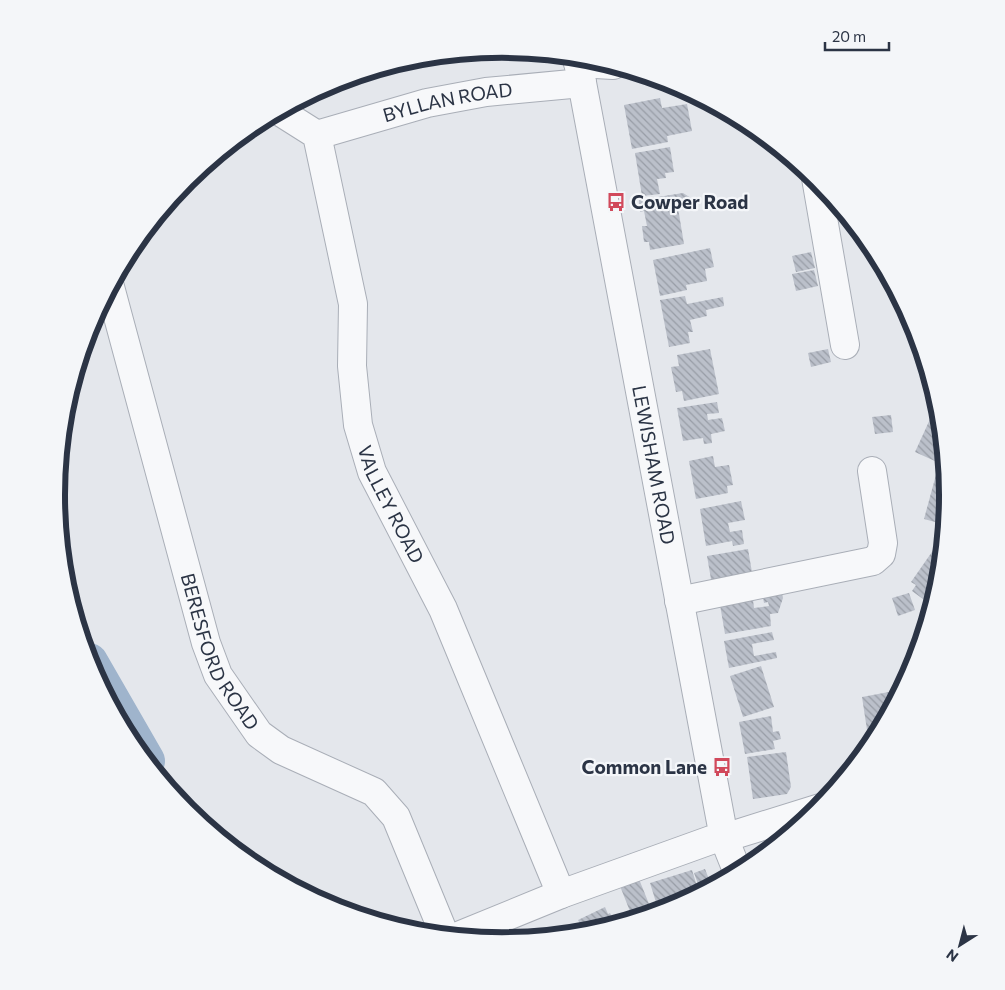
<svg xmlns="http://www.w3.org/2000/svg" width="1005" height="990" font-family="Commissioner,sans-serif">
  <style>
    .built { fill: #d2d6de }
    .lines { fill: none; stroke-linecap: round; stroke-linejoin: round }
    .river { stroke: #9fb4cc; stroke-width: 38 }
    .building { fill: url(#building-back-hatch) }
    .minor-casing { stroke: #a9aeb7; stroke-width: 30 }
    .minor { stroke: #f7f8fa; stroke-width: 28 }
    .labels { text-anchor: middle; stroke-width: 4.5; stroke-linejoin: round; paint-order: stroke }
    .street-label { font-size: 19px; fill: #2b3445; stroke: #f4f6f9 }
    .poi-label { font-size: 19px; font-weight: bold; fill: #2b3445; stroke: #f4f6f9; text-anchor: start }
    .rim { fill: none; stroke: #2b3445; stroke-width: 6 }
  </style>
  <defs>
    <pattern id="building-back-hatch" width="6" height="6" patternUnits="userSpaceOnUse" patternTransform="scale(1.25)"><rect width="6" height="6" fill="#bbc0ca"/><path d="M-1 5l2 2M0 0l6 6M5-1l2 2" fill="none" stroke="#989da6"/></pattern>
  </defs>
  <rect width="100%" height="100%" fill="#e4e7ec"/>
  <!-- built -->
  <path class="built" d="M795,829l-42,35 -3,-12 27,-16z"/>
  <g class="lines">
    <!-- river -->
    <path class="river" d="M89,662l57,99"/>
  </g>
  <!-- building -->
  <path class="building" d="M660,98l2,10 25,-4 5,27 -25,5 1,6 -36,7 -8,-44z
    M670,147l4,25 -9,1 1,5 -9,1 3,15 -18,2 -7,-43z
    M683,193l8,5 1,4 -3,5 -11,1 6,36 -34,6 -1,-8h-5l-2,-16h5l-3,-15 -4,1 -1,-12z
    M710,248l4,19 -9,2 2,12 -21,4 1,5 -27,6 -7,-36z
    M811,252l4,16 -19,4 -4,-16z
    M814,270l4,16 -22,5 -4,-17z
    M685,296l2,8 36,-7 1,9 -18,4 1,6 -17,4 3,12h-5l2,11 -21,4 -9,-47z
    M908,311l8,16 -12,2 -3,-17z
    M710,349l9,45 -35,7 -2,-10 -6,1 -5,-25 8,-1 -2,-11z
    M828,349l3,13 -20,5 -3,-14z
    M717,402l2,11 -12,1 1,6 14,-2 3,13 -14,3 1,9 -8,1 -1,-6 -20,3 -6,-33z
    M936,406l4,2 4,38 -7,16 -22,-10z
    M891,415l2,17 -18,2 -3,-17z
    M713,456l2,11 14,-2 4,20 -6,1 1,7 -32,6 -7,-38z
    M937,471l10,3 2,21 -3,30 -22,-6z
    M741,501l4,19 -17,3 2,9 12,-2 2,14 -11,2 -1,-5 -26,5 -6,-37z
    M943,536l-3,46 -5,18 -4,-3 -4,5 -15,-11 4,-6 -5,-3z
    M748,549l6,35 -41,7 -6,-35z
    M781,590l2,8 -5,15 -8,1 1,12 -46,8 -5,-29 33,-5 1,8 15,-2 -1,-4 -4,1 -2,-10z
    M909,593l6,17 -17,6 -6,-18z
    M772,632l2,8 -22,4 2,12 22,-4 1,6 -48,10 -5,-27z
    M761,666l13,41 -31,10 -13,-41z
    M894,691l2,10 -22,41 -5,1 -7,-46z
    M771,716l2,16 6,-1 2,8 -8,2 2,8 -30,5 -6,-32z
    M786,752l5,35 -4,7 -34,5 -6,-42z
    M705,869l7,18 -11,5 -7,-19z
    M692,870l7,23 -26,14 -14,5 -9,-29z
    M639,879l14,35 -20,5 -13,-33z
    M605,907l3,7 2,-1 6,12 -31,8 -7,-13z
    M505,929l7,11h-23z"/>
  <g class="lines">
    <!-- minor casing -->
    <g class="minor-casing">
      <g id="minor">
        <path id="s1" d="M577,56l147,782 14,35"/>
        <path d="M578,63l35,2"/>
        <path id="s2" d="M279,111l38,24 36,169 -1,62 6,59 14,47 71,137 118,285"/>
        <path id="s3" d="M317,135l110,-32 59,-11 96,-9"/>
        <path d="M816,178l29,167"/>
        <path id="s4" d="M110,287l96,356 12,32 41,59 22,16 93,42 22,25 49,119"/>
        <path d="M679,601l194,-40 8,-7 2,-11 -11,-72"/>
        <path d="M456,937l105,-43 150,-54 13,-2 96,-30"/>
      </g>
    </g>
    <!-- minor -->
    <use href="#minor" class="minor"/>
  </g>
  <!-- icons -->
  <defs>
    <g id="bus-bare" transform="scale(1.5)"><path d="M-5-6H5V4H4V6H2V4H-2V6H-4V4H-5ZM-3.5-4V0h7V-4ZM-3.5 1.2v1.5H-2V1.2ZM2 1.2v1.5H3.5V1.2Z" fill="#d1495b" stroke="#f4f6f9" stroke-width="2.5" paint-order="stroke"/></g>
  </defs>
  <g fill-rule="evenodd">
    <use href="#bus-bare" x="616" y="202"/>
    <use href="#bus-bare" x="722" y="767"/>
  </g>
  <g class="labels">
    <!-- street labels -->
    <g class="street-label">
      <text dy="7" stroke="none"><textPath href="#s3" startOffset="135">BYLLAN ROAD</textPath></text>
      <text dy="7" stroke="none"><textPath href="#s1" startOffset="416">LEWISHAM ROAD</textPath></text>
      <text dy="7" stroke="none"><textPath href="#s2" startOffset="425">VALLEY ROAD</textPath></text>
      <text dy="7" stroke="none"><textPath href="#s4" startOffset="382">BERESFORD ROAD</textPath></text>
    </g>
    <!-- poi labels -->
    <g class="poi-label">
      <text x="631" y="209">Cowper Road</text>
      <text x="707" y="774" text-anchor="end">Common Lane</text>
    </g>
  </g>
  <!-- crop -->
  <path d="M0 0H1005V990H0ZM65 495a437 437 0 1 1 874 0a437 437 0 1 1-874 0Z" fill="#f4f6f9" fill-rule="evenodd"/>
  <path class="rim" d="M65 495a437 437 0 1 1 874 0a437 437 0 1 1-874 0Z"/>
  <!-- north arrow -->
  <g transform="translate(960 945) rotate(216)" stroke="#f4f6f9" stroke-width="4" paint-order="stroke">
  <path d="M0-4L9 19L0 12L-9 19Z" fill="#2b3445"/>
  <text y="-8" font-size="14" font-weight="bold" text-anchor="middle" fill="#2b3445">N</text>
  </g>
  <!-- scale -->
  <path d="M825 42v8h64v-8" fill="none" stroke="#2b3445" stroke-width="2.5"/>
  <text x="832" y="42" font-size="15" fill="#2b3445" stroke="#f4f6f9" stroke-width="4" paint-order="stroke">20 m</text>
</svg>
